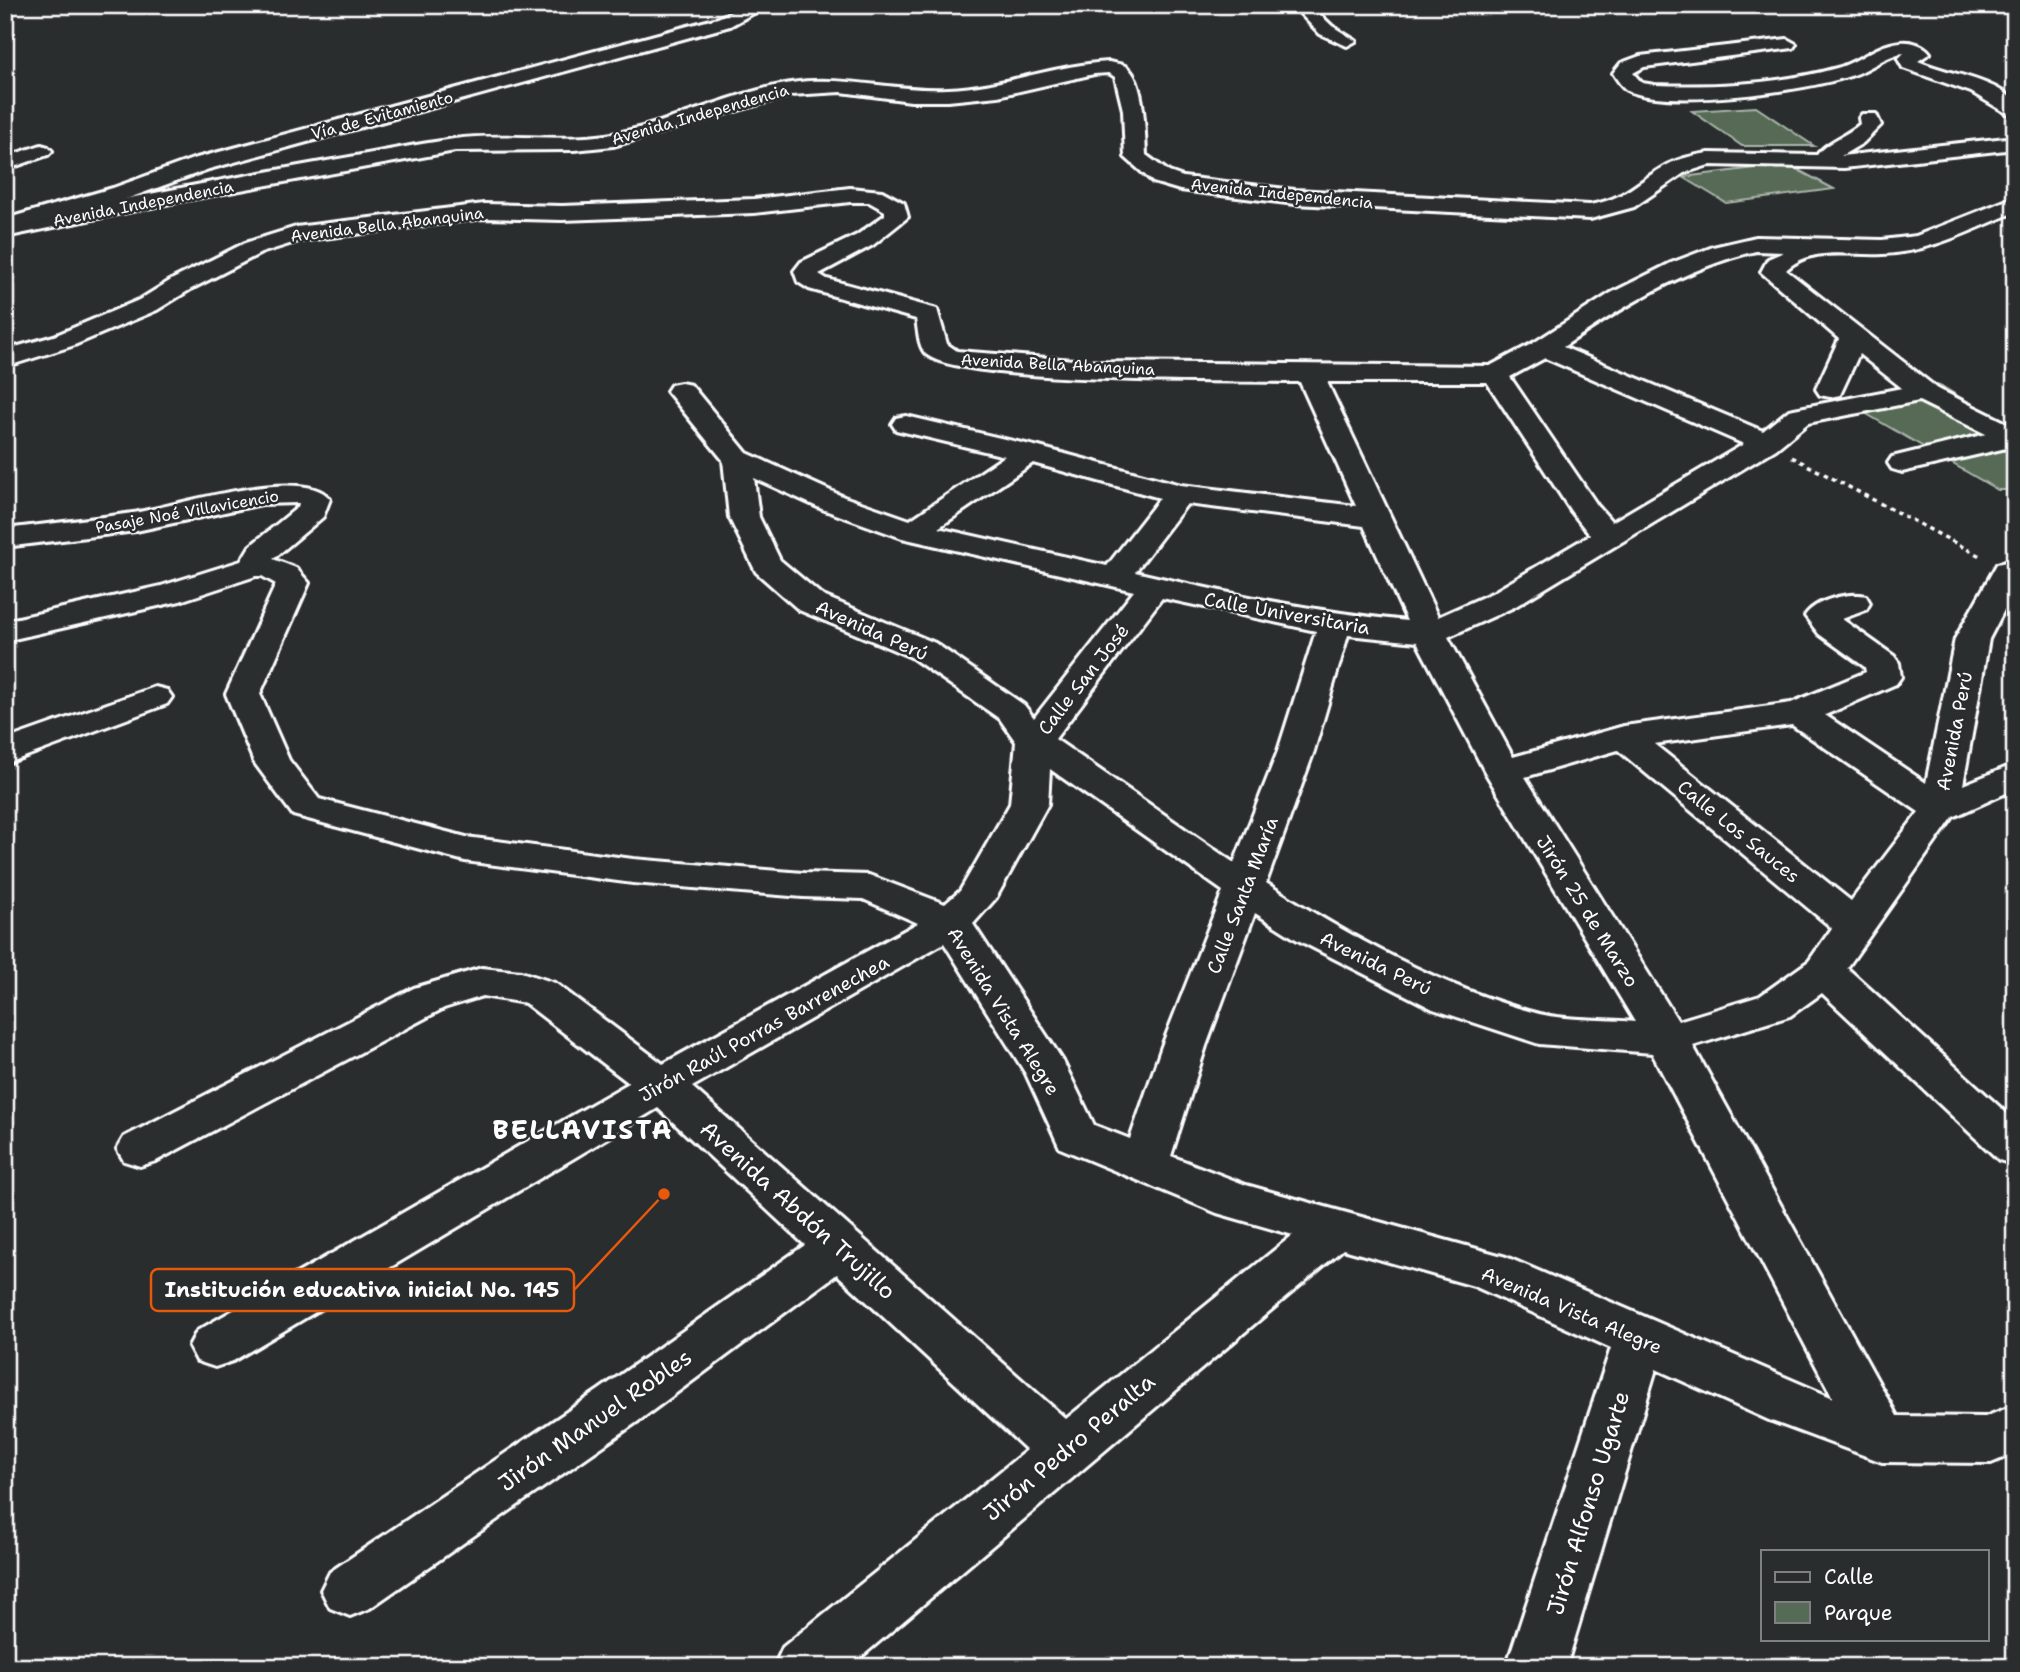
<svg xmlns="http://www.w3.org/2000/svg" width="2020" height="1672" font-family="'Shantell Sans',sans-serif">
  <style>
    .green { fill: #566b56; stroke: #aab5aa; stroke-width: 2 }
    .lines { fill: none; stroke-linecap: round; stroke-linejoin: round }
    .minor-casing { stroke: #fff; stroke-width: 6 }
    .major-casing { stroke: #fff; stroke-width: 6 }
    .path { stroke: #fff; stroke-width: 3.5; stroke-dasharray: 4.5 4.5; stroke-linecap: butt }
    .minor { fill: #2a2d2e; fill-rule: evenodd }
    .major { fill: #2a2d2e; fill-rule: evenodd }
    .labels { text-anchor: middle; stroke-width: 5; stroke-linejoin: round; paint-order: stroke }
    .far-street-label { font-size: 16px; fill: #fff; stroke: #2a2d2e }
    .street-label { font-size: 19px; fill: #fff; stroke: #2a2d2e }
    .near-street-label { font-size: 23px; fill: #fff; stroke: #2a2d2e }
    .district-label { font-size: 26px; font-weight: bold; letter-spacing: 2px; fill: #fff; stroke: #2a2d2e }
    .leader { fill: none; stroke: #e8590c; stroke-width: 2.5 }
    .callout-dot { fill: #e8590c; stroke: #2a2d2e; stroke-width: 2.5 }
    .callout { fill: #2a2d2e; stroke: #e8590c; stroke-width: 2.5 }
    .callout-label { font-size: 21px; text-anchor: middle; font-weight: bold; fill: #fff }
  </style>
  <rect width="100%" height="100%" fill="#2a2d2e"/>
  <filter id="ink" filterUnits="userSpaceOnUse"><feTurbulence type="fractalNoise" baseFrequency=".0143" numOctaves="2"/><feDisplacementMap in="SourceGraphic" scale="14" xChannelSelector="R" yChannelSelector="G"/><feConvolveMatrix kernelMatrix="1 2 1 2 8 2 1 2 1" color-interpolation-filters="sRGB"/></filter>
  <g filter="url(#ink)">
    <!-- green -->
    <path class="green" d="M1756,107l58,39h-72l-50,-35z
      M1787,164l47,25 -108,14 -43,-26z
      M1940,385l75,46v59h-17l-147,-85z"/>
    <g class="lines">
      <!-- minor casing -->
      <g class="minor-casing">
        <path id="minor" d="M1292,5h18l22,21 24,15 -9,5 -27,-12z
          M1787,39l9,5 -3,4 -149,19 -11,6 9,10 13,2c59,2 125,-1 182,-17 22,-6 40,-24 64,-26 11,-1 23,3 29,11l-12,8c32,14 71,16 97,40v17l-44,-26 -68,-24 -5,-9 6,-6c-19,2 -35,18 -54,23 -44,15 -176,32 -219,16 -8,-3 -13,-11 -18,-19l8,-10 19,-7z
          M1109,62c5,1 12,2 16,4 20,11 20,69 21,89l23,17 14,5 112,13 295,15c38,-7 46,-23 77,-40 13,-7 28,-10 42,-12l108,2c9,-13 31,-20 43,-31l-1,-6 3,-4h14l5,11 -18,18 -22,13 174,-19v12l-171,19 -135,-3 -25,8 -50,34 -44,12 -295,-15 -115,-14 -27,-8 -28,-25 -2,-47 -8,-33 -6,-4 -15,1 -96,22 -50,5h-37l-70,-9 -50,3 -178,51 -39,4 -119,1 -275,50 -175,36v-14c107,-22 214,-43 322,-62 42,-7 85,-16 127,-22 53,-7 106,4 158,-5 61,-11 117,-41 179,-51 53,-8 104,9 157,6 55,-2 106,-24 161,-27z
          M41,145l7,2 4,4 -4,4 -43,15v-13z
          M850,188l32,3 22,12 4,14 -35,28 -54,29 8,5 110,30 10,35 10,7 144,11 389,4 45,-24 76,-49 60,-30 42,-16 43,-10 126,3 34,-4 99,-39v15c-44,18 -85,40 -132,42 -33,2 -71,-9 -97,16l152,119 77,38v19l-113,26 -10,-3 -4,-6 4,-6 94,-23 -67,-33 -111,22 -32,26 -262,158 -66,30 65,120 111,-31 167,-23 75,-31 -1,-5 -46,-33 -14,-18c10,-16 43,-24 61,-20l4,7 -4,7 -24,9 52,37 5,7 2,14 -5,7 -71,31 101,68 29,-144 42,-75 18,-4v29l-26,50 -26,146 52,-21v25l-62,28 -106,151 168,153v44l-16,-5 -177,-167 -32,23 -97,30 204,370 88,1 30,-12v48l-24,10 -109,-1 -113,-42 -113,-51 -90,298h-60l105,-319 -137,-62 -131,-37 -494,418h-75l9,-20 244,-197 -190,-176 -200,148 -267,186 -20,8 -20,-8 -9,-18 9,-18 269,-182 206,-145 -147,-137 -425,253 -18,6 -18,-6 -8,-15 8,-15 432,-248 -104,-80 -42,-7 -39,12 -288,153 -16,5 -16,-5 -7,-12 7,-12 290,-149 68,-20 39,4 34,11 108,81 255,-141 -55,-24 -60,-2 -170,-14 -168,-22 -172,-46 -39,-53 -28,-68 50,-110 -14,-8h-6l-76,25 -175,40v-20l156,-35 80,-25 9,-15 48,-39 1,-4 -37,1 -126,27 -131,16v-18c43,-5 86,-10 128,-16 40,-6 172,-49 197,-14l-7,18 -50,42 23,9 13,15 -49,111 29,66 30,39 147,38 167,22 170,14 66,2 76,29 15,-13 50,-87 6,-62 -16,-23 -89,-62 -112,-47 -43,-38 -27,-55 -6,-57 -56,-69 4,-6 10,-2 10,2 56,68 97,44 66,23 95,-64 -109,-26 -4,-6 4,-6 10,-2 133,31 142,38 175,21 -56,-124c-59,-1 -342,2 -374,-28 -8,-8 -8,-25 -10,-35l-107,-30 -11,-7 -4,-11 7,-9 56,-27 28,-20v-4l-16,-9h-19l-96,11 -192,7 -78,-2 -185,23 -38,12 -70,36 -34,21 -85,36 -67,21v-17l49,-14 85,-36 34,-21 72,-36 51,-16 188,-23 78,2 192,-7zM1756,251l28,1 -16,7 -7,13 78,67 -23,50 4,6 10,2 10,-2 19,-41 43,34 -113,22 -26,21 -200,-84c61,-41 121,-79 193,-96zM1545,358l199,86 -132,78 -15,-17 -87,-128zM1327,382h160l84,129 19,24 -98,58 -54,24zM1033,463l127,35 -53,68 -169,-38zM754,478l68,31 80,29 232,53 -100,127 -10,-13 -89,-62 -112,-47 -43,-36 -21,-43zM1187,504l177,22 43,95c-93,-9 -182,-28 -272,-49zM1162,598l154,33 -38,120 -44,112 -179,-124zM1348,635l69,7 68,130 150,250c-31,-3 -66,-1 -96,-8 -97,-26 -189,-77 -273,-131l48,-132zM1792,725l127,87 -68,89 -197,-157zM1618,750l214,178 -23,33 -49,35 -82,25 -153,-244zM1050,769l173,122 -61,155 -32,93 -36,-14 -31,-64 -90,-137 23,-26 52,-94zM1255,913l41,26 137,70 106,35 113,9 181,345 -327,-141 -260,-72 -75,-29 35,-110zM944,943l82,131 34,74 157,65 76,22 -227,184 -374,-332z
          M155,687l12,3 5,7 -5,7 -162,60v-24z"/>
      </g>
      <!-- major casing -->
      <g class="major-casing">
        <path id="major" d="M746,5h22l-38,21 -521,143 -80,29 -124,35v-14l108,-31 80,-29 525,-141z"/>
      </g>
      <!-- path -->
      <path class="path" d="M1792,457l188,99"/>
      <!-- minor -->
      <use href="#minor" class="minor"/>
      <!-- major -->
      <use href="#major" class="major"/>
    </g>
  </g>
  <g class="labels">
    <!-- far-street labels -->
    <g class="far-street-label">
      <text transform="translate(700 114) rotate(-16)" y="6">Avenida Independencia</text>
      <text transform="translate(382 115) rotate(-15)" y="6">Vía de Evitamiento</text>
      <text transform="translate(1282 193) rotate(6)" y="6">Avenida Independencia</text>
      <text transform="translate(143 203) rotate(-11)" y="6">Avenida Independencia</text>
      <text transform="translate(387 224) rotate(-7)" y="6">Avenida Bella Abanquina</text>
      <text transform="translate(1058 364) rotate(3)" y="6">Avenida Bella Abanquina</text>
      <text transform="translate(187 511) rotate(-10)" y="6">Pasaje Noé Villavicencio</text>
    </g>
    <!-- street labels -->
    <g class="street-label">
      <text transform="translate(1287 613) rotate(10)" y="7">Calle Universitaria</text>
      <text transform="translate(872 630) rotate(24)" y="7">Avenida Perú</text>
      <text transform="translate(1083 679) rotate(-52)" y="7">Calle San José</text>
      <text transform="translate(1954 731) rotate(-79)" y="7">Avenida Perú</text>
      <text transform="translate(1739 831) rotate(39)" y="7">Calle Los Sauces</text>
      <text transform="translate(1242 895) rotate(-69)" y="7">Calle Santa María</text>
      <text transform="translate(1588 911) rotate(58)" y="7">Jirón 25 de Marzo</text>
      <text transform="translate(1376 963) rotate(26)" y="7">Avenida Perú</text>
      <text transform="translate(1004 1011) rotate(58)" y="7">Avenida Vista Alegre</text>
      <text transform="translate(764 1028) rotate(-29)" y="7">Jirón Raúl Porras Barrenechea</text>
      <text transform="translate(1572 1310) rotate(23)" y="7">Avenida Vista Alegre</text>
    </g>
    <!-- near-street labels -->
    <g class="near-street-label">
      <text transform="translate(798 1210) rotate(42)" y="8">Avenida Abdón Trujillo</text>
      <text transform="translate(595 1420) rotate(-35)" y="8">Jirón Manuel Robles</text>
      <text transform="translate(1069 1447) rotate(-40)" y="8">Jirón Pedro Peralta</text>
      <text transform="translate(1588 1503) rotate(-73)" y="8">Jirón Alfonso Ugarte</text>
    </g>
    <!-- district labels -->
    <g class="district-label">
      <text x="583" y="1139">BELLAVISTA</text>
    </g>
  </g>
  <!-- callouts -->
  <path class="leader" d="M664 1194L574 1290"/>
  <circle class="callout-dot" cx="664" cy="1194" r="7"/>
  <rect class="callout" x="151" y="1269" width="423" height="42" rx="7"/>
  <g class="callout-label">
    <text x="362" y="1297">Institución educativa inicial No. 145</text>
  </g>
  <!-- margin -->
  <rect width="2020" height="1672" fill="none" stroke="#2a2d2e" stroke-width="28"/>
  <rect x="14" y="14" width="1992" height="1644" fill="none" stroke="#fff" stroke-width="2.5" filter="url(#ink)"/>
  <!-- legend -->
  <rect x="1761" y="1550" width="228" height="91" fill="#2a2d2e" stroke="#7f8182" stroke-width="2"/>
  <rect x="1775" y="1572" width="35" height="10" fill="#2a2d2e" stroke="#7f8182" stroke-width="2"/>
  <text x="1824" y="1584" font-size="21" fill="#ffffff">Calle</text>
  <rect x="1775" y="1602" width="35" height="21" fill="#566b56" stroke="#7f8182" stroke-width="2"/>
  <text x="1824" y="1620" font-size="21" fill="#ffffff">Parque</text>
</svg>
